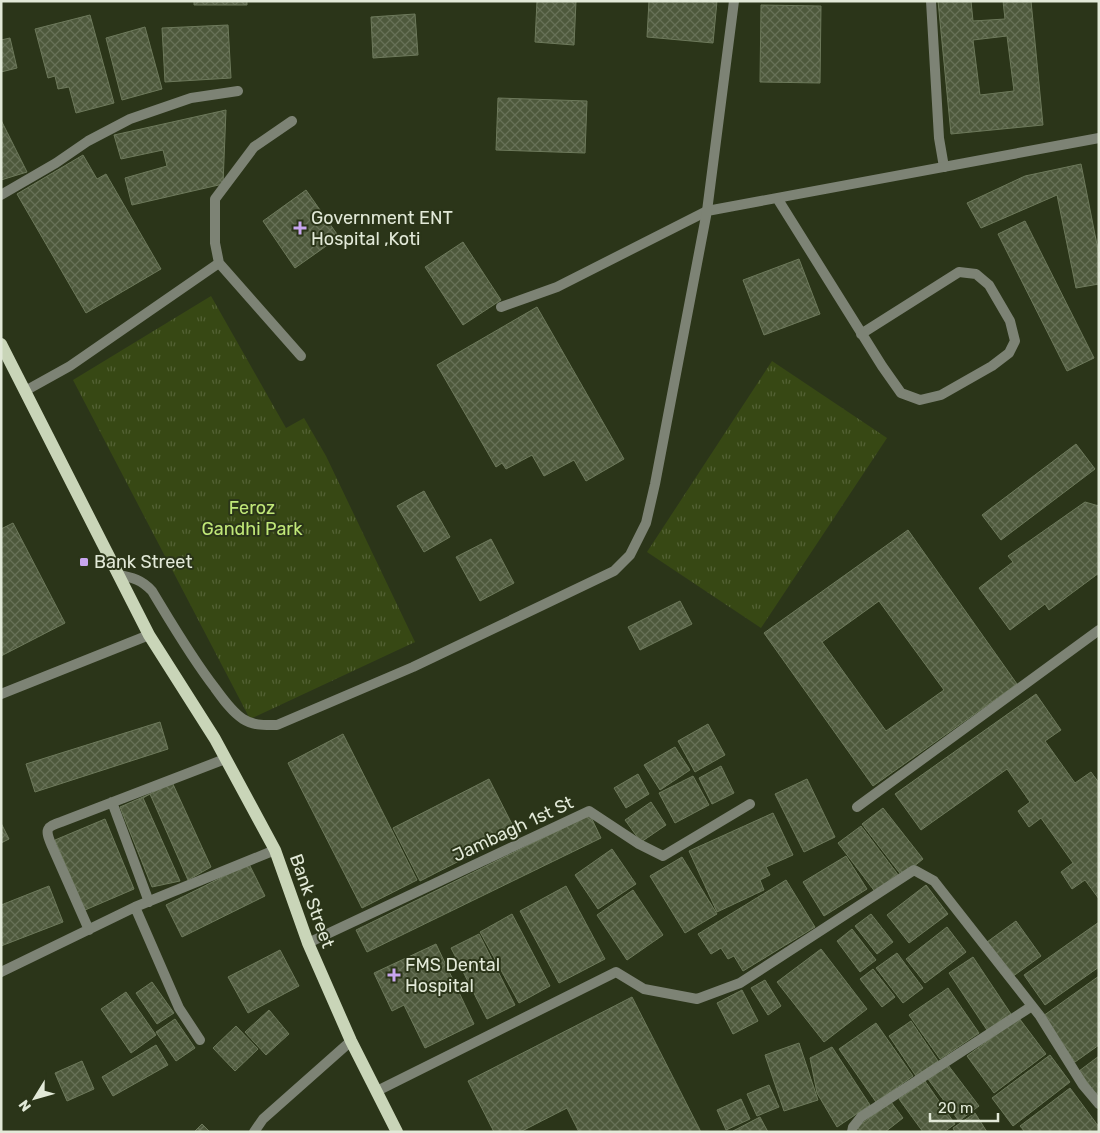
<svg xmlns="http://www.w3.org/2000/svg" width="1100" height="1133" font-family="Rubik,sans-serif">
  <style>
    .park { fill: url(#park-tufts) }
    .building { fill: url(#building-cross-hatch); stroke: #6d795b; fill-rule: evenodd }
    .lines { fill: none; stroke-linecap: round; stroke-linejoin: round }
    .service { stroke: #7d8375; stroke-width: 10 }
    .minor { stroke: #7d8375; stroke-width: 10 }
    .primary { stroke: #c9d5b8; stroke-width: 12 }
    .poi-dot { fill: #c8a6ef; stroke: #2b3519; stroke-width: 2 }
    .labels { text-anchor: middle; stroke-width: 4; stroke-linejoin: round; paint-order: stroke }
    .poi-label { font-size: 18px; fill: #e2e9d8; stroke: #2b3519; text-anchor: start }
    .park-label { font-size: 18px; fill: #c0e778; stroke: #2b3519 }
    .street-label { font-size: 18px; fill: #e2e9d8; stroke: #2b3519 }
  </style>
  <defs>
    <pattern id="park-tufts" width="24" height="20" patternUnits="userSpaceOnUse" patternTransform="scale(1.25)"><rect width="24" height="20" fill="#374814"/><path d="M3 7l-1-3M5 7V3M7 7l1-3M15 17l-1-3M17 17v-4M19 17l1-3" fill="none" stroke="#546235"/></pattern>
    <pattern id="building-cross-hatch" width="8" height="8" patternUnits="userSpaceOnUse" patternTransform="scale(1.25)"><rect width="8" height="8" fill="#4e593c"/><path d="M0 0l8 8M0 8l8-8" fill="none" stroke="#677157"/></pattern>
  </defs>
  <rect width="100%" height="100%" fill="#2b3519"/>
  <!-- park -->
  <path class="park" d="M211,296l75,132 18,-10 22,38 89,186 -165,77 -177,-339z
    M772,361l115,77 -126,190 -114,-76z"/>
  <!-- building -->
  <path class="building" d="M194,1h53v4h-53z
    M537,1h39l-2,44 -39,-3z
    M649,1h68l-4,42 -66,-6z
    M938,1h33l2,20 32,-2 -2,-18h28l12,124 -92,9zM1007,36l7,55 -34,4 -7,-55z
    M761,5l60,1 -1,77 -60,-1z
    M415,14l3,41 -45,3 -2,-41z
    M90,15l24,88 -38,10 -7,-26 -11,2 -3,-13 -7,2 -13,-49z
    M228,25l3,53 -66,4 -3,-54z
    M145,27l17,62 -40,11 -16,-62z
    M10,38l7,30 -16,4v-32z
    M498,98l89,3 -2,52 -89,-3z
    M226,110l-3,74 -91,21 -7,-27 42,-12 -4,-16 -42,9 -7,-24z
    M1,120l26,52 -26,8z
    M83,155l14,24 9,-5 55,95 -75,44 -69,-119z
    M1081,164l18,91v29l-23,4 -19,-93 -76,33 -14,-25 58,-27z
    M306,190l33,47 -44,31 -32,-47z
    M1025,221l69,137 -27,13 -69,-137z
    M463,242l38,58 -38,25 -38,-58z
    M799,259l21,55 -56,21 -21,-55z
    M537,307l87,152 -38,22 -12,-21 -30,16 -12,-21 -26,14 -4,-6 -6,4 -59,-102z
    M1076,444l19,25 -94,71 -19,-25z
    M424,491l26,46 -26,15 -27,-46z
    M1085,502l14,4v67l-50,37 -4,-6 -35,26 -31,-42 34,-26 -5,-6z
    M13,523l52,100 -64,33v-127z
    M908,530l109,154 -144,102 -109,-153zM879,601l65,89 -58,41 -64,-89z
    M491,539l23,44 -34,18 -24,-44z
    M680,601l12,23 -52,26 -12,-23z
    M1036,694l25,36 -16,11 30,42 16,-11 8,11v116l-14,-19 -13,9 -11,-17 12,-9 -32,-45 -12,9 -11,-16 12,-9 -23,-33 -86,61 -26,-36z
    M160,722l8,27 -133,43 -9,-28z
    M708,724l17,31 -30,17 -17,-31z
    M343,734l74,146 -55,28 -74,-145z
    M675,747l15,23 -30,20 -16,-25z
    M721,766l13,27 -22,11 -13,-26z
    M638,774l11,20 -23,14 -12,-20z
    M693,776l16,29 -34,18 -16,-30z
    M489,779l27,53 -96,49 -27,-53z
    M807,779l28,58 -31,15 -29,-58z
    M172,782l39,85 -23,13 -38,-86z
    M150,794l-7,4 37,83 -28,6 -32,-80z
    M651,802l15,23 -25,17 -16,-22z
    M883,808l40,51 -21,17 -40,-52z
    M773,813l20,42 -27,12 4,8 -10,5 4,10 -47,22 -28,-61z
    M590,815l11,23 -234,114 -11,-22z
    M105,819l29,70 -49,21 -30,-70z
    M1,823l8,16 -8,4z
    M861,826l38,50 -23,17 -38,-50z
    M612,849l24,35 -38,25 -23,-34z
    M846,856l21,33 -43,27 -21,-34z
    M682,857l35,57 -32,19 -35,-57z
    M249,864l16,32 -83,41 -16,-32z
    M786,880l29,47 -72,44 -9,-15 -6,3 -7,-11 -10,6 -13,-20z
    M926,885l22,29 -39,29 -22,-28z
    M49,886l14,36 -62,24v-41z
    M566,886l39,73 -46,24 -39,-72z
    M633,890l30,45 -36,25 -30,-45z
    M512,914l38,72 -31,17 -39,-71z
    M871,914l22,28 -16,12 -22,-28z
    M1016,921l25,35 -29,21 -25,-35z
    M1099,922v45l-54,38 -21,-30z
    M947,927l19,25 -41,31 -19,-24z
    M852,929l24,31 -16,12 -23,-31z
    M479,934l36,71 -28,14 -36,-71z
    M436,944l38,80 -49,24 -21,-43 -12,6 -18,-38z
    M821,949l46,60 -43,33 -47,-60z
    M280,950l19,36 -51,27 -20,-36z
    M897,953l26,35 -20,15 -27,-35z
    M973,957l38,57 -24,16 -38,-57z
    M873,969l22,28 -13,10 -22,-28z
    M1099,976v69l-24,17 -32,-46z
    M765,980l16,26 -13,9 -17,-27z
    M152,982l22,31 -17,11 -21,-31z
    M948,988l31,45 -39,26 -31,-44z
    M742,990l16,31 -25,13 -16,-31z
    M126,992l30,43 -25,18 -30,-44z
    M632,997l69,135h-122l-12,-24 -47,24h-26l-26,-51z
    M269,1010l20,24 -23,21 -21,-23z
    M1019,1018l27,36 -52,39 -27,-37z
    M175,1019l20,29 -19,13 -20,-29z
    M911,1021l27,40 -22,15 -27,-40z
    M876,1023l37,53 -37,26 -37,-53z
    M236,1026l22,23 -23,22 -22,-23z
    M799,1043l19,57 -34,11 -19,-56z
    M156,1045l12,20 -55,31 -11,-19z
    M832,1047l38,58 -33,22 -20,-34 -7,-35z
    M1050,1055l20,27 -57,44 -21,-28z
    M1099,1056v42l-20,-27z
    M82,1061l12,28 -27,12 -12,-28z
    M948,1065l31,41 -20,15 -31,-42z
    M925,1081l30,43 -11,8h-21l-24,-33z
    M769,1085l10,22 -22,9 -10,-22z
    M1070,1088l29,39v5h-74l-5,-6z
    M741,1099l9,20 -24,11 -9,-20z
    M891,1102l12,16 -18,14h-30l-2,-2z
    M975,1113l12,19h-32l-2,-4z
    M760,1117l8,15h-34l-1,-1z
    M202,1124l8,8h-16z"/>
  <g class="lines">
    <!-- service -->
    <path class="service" d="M931,1l8,137 5,29
      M219,263l82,93
      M501,307l56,-20 150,-76
      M25,391l45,-25 149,-103 -4,-20v-44l39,-52 38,-26
      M1,694l148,-59
      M857,807l242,-177"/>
    <!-- minor -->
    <path class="minor" d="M1,195l55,-32 32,-22 42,-22 61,-21 47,-7
      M777,198l105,168 19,27 19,7 21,-5 51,-29 17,-13 6,-12 -5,-20 -21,-36 -13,-11 -17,-2 -98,62
      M707,211l392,-73
      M118,575c14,2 24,5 34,16 20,33 39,66 63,97 8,11 17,24 28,31 11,7 22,6 34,6l136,-58 201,-96 16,-16 16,-32 9,-39 52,-273 27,-210
      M112,802l37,100
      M135,907l44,101 21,32
      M89,930l-38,-86c-6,-15 -5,-17 10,-22l164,-63
      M308,943l281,-132 50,33 24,12 87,-52
      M1,972l134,-65 140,-57
      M377,1091l239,-119 28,17 53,10 43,-16 174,-113 20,11 106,135 43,69 16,19
      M254,1132l9,-13 88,-78
      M852,1132l1,-5 8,-10 171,-111"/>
    <!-- primary -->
    <path class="primary" d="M1,344l148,291 66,104 60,111 33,93 43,98 46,91"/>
  </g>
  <!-- markers -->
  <g class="poi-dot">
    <path d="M297.5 220.5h5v5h5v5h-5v5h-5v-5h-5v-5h5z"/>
    <rect x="79" y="557" width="10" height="10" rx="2.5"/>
    <path d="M391.5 967.5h5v5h5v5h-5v5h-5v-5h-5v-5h5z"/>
  </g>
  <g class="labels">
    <!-- poi labels -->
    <g class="poi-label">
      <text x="311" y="224">Government ENT<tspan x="311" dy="21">Hospital ,Koti</tspan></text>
      <text x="94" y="568">Bank Street</text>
      <text x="405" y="971">FMS Dental<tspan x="405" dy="21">Hospital</tspan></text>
    </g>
    <!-- park labels -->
    <g class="park-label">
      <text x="252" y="514">Feroz<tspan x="252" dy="21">Gandhi Park</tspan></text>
    </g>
    <!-- street labels -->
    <g class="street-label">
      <text transform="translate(513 829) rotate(-25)" y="6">Jambagh 1st St</text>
      <text transform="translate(312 901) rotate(70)" y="6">Bank Street</text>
    </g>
  </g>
  <!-- border -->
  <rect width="1100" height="1133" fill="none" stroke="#e2e9d8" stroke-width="5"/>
  <!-- north arrow -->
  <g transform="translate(35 1098) rotate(233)" stroke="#2b3519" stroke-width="4" paint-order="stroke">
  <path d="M0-4L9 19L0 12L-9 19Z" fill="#e2e9d8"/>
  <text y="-8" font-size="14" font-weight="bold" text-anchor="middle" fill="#e2e9d8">N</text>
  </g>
  <!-- scale -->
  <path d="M930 1113v8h68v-8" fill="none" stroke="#e2e9d8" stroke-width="2.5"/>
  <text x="938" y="1113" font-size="15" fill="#e2e9d8" stroke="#2b3519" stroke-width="4" paint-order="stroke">20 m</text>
</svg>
